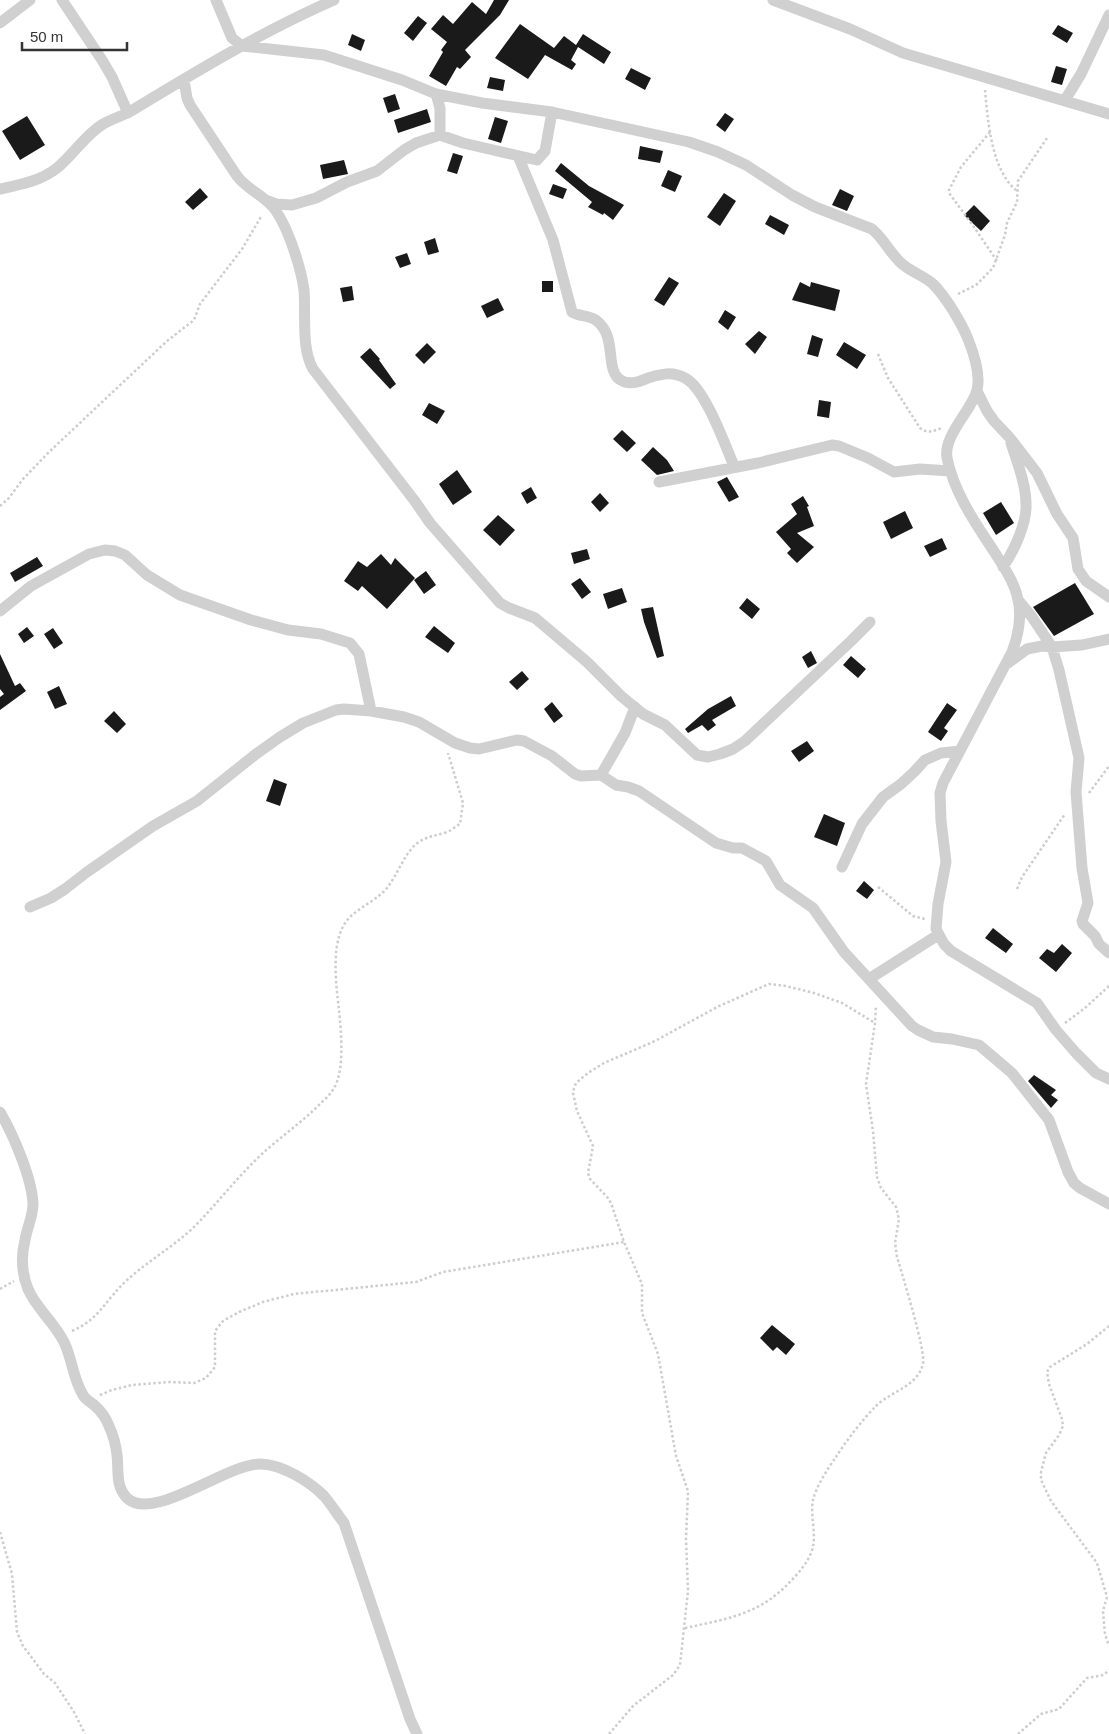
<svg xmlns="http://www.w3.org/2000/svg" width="1109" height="1734" font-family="Helvetica,sans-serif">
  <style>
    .building { fill: #1a1a1a }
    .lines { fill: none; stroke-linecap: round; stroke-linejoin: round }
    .path { stroke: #cdcdcd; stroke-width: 2.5; stroke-dasharray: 2.5 2.5; stroke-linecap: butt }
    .street { stroke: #d0d0d0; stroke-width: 11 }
  </style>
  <rect width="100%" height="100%" fill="#fff"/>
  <!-- building -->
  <path class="building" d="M494,0h15l-9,15 -35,35 6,7 -11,12 -3,-2 -11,19 -17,-10 14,-24 -2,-2 6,-8 -16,-13 12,-14 10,9 19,-22 14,12z
    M418,16l9,7 -14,18 -9,-8z
    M520,24l34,24 10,-12 12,9 7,-11 28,18 -7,12 -26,-17 -7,13 5,4 -4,6 -27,-15 -17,24 -33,-21z
    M1058,25l15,8 -6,10 -15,-9z
    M352,34l13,6 -4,11 -13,-6z
    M1056,66l11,3 -5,16 -11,-3z
    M631,68l20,10 -6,12 -20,-11z
    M490,77l15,3 -2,11 -16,-3z
    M395,94l5,15 -12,4 -5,-15z
    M427,109l4,13 -33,11 -4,-13z
    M725,113l9,6 -9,13 -9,-7z
    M27,116l18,29 -25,15 -18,-29z
    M495,117l13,4 -7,22 -13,-4z
    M640,146l23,5 -3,12 -22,-4z
    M453,153l10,3 -6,18 -10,-3z
    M344,160l4,14 -25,5 -3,-14z
    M561,163l28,23 35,19 -11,15 -9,-7 -1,2 -15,-8 4,-5 -37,-31z
    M668,170l14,6 -7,16 -14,-6z
    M553,184l14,5 -4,10 -14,-5z
    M200,188l8,9 -15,13 -8,-8z
    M840,189l14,7 -7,15 -15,-6z
    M724,193l12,8 -16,25 -13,-9z
    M974,205l16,16 -9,10 -17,-16z
    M770,215l19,10 -5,10 -19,-11z
    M435,238l4,14 -11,3 -4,-13z
    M407,253l4,11 -11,4 -5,-11z
    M669,277l10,6 -15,23 -10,-6z
    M542,281h11v11h-11z
    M800,282l10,5 1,-5 29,8 -5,21 -43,-11z
    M352,286l2,14 -11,2 -3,-14z
    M498,298l6,12 -17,8 -6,-12z
    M725,310l11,7 -8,13 -10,-8z
    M759,331l8,6 -12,17 -10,-10z
    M812,335l11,4 -5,18 -11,-3z
    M844,342l22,13 -9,14 -21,-14z
    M427,343l9,9 -12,12 -9,-9z
    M370,348l10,11 -1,1 17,24 -6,5 -30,-32z
    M819,400l12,2 -2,16 -12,-2z
    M429,403l16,8 -8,13 -15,-9z
    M622,430l14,13 -9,9 -14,-13z
    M653,447l14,13 7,11 -17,4 -16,-15z
    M457,470l15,22 -19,13 -14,-21z
    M727,477l12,20 -10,5 -12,-20z
    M531,487l6,11 -10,6 -6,-11z
    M600,493l9,10 -9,9 -9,-10z
    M803,496l6,10 -2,1 7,19 -17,7 17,14 -17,16 -10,-10 4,-4 -15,-17 21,-18 -6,-10z
    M1001,502l13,21 -18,12 -13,-22z
    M905,511l8,17 -22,11 -8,-17z
    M498,515l17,15 -15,16 -17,-16z
    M942,538l5,11 -17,8 -6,-11z
    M587,549l3,10 -16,5 -3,-11z
    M381,554l10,11 4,-7 20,20 -28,31 -25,-23 -4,5 -14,-10 14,-20 9,6z
    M37,557l6,9 -28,16 -5,-9z
    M426,571l10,14 -12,9 -10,-14z
    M580,578l11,14 -9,7 -11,-15z
    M1075,583l19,31 -40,22 -21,-29z
    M622,588l5,14 -19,7 -5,-15z
    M747,598l13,11 -8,10 -13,-11z
    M653,607l11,49 -7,2 -13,-36 -3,-13z
    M434,626l21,17 -7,10 -23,-16z
    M27,627l7,9 -10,7 -6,-9z
    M53,628l10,15 -9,6 -10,-15z
    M811,651l6,12 -9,5 -6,-11z
    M0,654l15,32 5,-3 6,8 -26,19v-13l4,-3 -4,-5z
    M851,656l15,13 -8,9 -15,-13z
    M522,671l7,8 -12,11 -8,-8z
    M59,686l8,18 -12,5 -8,-17z
    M731,696l5,10 -24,14 4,5 -8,6 -6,-6 -14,8 -3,-4 23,-20z
    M552,702l11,14 -9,7 -10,-14z
    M947,703l10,7 -13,18 4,3 -7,10 -13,-9z
    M114,711l12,13 -9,9 -13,-12z
    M807,741l7,10 -15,11 -8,-11z
    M274,779l13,5 -7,22 -14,-5z
    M824,814l21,9 -8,23 -23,-9z
    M864,881l10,9 -7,9 -11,-8z
    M993,928l20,16 -7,9 -21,-15z
    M1062,944l10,9 -16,19 -17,-14 8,-9 7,4z
    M1034,1075l22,15 -5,5 7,5 -7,8 -23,-27z
    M772,1325l23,19 -9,11 -9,-8 -4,4 -13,-13z"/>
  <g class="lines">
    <!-- path -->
    <path class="path" d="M985,90c3,31 6,80 32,101
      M990,132l-29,35 -12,23v3l25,34 23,34
      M958,294l18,-9 17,-17 12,-33 2,-12 10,-21 1,-21 29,-43
      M878,354l10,24 32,50c8,6 13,3 22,0
      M0,506l9,-8 14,-19 26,-27 118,-111 27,-21 6,-16 42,-55 20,-34
      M1089,793l20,-27
      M878,887l35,29 12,3
      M1017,889l5,-12 43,-63
      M1065,1023l20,-15 24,-22
      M0,1289l14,-8
      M1109,1326l-22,18 -37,23 -3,5 2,12 13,35 1,7 -4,9 -13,18 -5,19v8l10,21 46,62 10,34 -4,14 2,23 4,12
      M72,1331c28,-12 34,-32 55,-51 20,-18 44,-32 65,-51 25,-25 46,-53 72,-77 18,-16 38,-30 55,-47 5,-5 11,-10 15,-17 11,-18 7,-57 5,-78 -3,-27 -10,-74 12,-94 11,-10 27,-17 36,-28 11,-14 16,-32 29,-44 10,-8 20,-8 31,-12 5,-2 9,-6 13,-8l3,-21 -15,-50
      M100,1395l12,-5 20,-5 38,-3 24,1 12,-5 9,-11v-36l8,-10 16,-9 24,-10 31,-8 122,-12 27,-10 181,-30
      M0,1532l12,42 5,58 6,14 21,28 11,9 19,29 11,22
      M685,1628c32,-7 66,-12 92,-34 12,-10 34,-32 36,-48 3,-14 -3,-31 0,-46 3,-13 15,-32 23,-43 10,-16 27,-38 40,-51 15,-15 41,-19 47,-42 3,-13 -21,-90 -26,-107l-2,-14 4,-24 -3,-12 -15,-19 -4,-11 -4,-46 -7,-47 9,-61 1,-17
      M609,1734l24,-28 40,-31 7,-10 8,-74 -2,-52 2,-48 -12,-35 -18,-102 -16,-41v-29l-18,-42 -12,-36 -3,-7 -19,-20 -2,-6 5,-27 -16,-35 -4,-18 1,-5 2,-5 12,-10 16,-10 51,-22 64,-35 50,-22 17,2 28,7 28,10 33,20
      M1018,1734l23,-20 18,-5 28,-31 17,-3 5,-5"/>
    <!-- street -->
    <path class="street" d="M62,0l40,60 10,17 16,36
      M216,0l16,38 10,8 82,9 78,25 34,14 46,9 70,9 137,30 29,10 28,13 46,30 23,12 57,22c11,9 17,22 27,32 9,10 24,14 34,23 13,13 28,38 35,55 6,15 13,35 9,51 -4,19 -34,45 -30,68 7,35 29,66 48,95 9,14 20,30 23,47 4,16 0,37 -6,52l-69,131 -3,10 1,28 5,41 -8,42 -2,25 8,15 7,7 86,52 19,27 20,23 20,20 13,6
      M773,0l77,29 53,24 206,61
      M0,23l30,-23
      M184,80l3,18 3,7 47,71c9,12 22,17 32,27 17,15 32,65 35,87 2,25 -3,58 9,79l101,131 16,23 70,80 9,5 26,10 6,5 46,39 34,34 22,18 22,11 32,30 11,2 12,-3 13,-5 12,-8 106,-100 19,-19
      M436,94l4,14v27
      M1065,100l16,-26 28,-59
      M518,156l35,84 19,72c8,5 18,3 25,9 20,16 8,46 22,58 9,7 20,3 29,-1 13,-4 24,-7 37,0 20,10 40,67 49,88
      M0,189c19,-4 41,-8 57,-21 16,-13 28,-33 46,-44 9,-5 19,-8 28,-13 66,-40 132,-80 203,-111
      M268,201l8,3 16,1 24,-7 31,-16 30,-11 27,-21 12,-7 24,-8 23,8 74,17 8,-9 7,-39
      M977,391l10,20 7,10 16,17 27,35 20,41 16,24 5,31 8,12 23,16
      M659,482l99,-19 74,-18 7,1 29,12 26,14 26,-3 30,2
      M1003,567c11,-16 24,-44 23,-63 0,-20 -9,-42 -15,-61
      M1019,601l13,16 20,30 7,23 20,88 -3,34 6,76 6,35 -6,18 1,3 12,12 4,8 10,9
      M0,611l31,-25 58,-32 16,-4 10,1 10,4 22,20 33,20 71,25 37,10 33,4 29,9 9,11 12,57
      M1008,663l19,-14 15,-3 10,1 30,-2 27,-6
      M601,775l24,-42 10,-26
      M842,867l20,-43 21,-27 18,-13 13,-12 11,-12 16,-7 19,-2
      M30,907l21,-9 14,-9 22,-17 66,-46 44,-25 59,-47 24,-17 23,-14 33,-13 8,-1 27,2 33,6 15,5 36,21 15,5 9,1 38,-9 7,1 28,15 23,18 6,2 20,-1 15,10 12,2 11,4 77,52 17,5h9l24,13 14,24 33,23 31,44 68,74 6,4 15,7 19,2 27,6 33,28 37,47 19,52 6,11 6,5 29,16
      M869,979l69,-44
      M0,1112c13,22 32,66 33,92 0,12 -6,24 -8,36 -4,16 -3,34 3,49 8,19 26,33 36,53 8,16 9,37 19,53 2,4 7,7 11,10 6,5 12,13 15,21 4,9 7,19 8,29 2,15 -2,31 10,43 26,25 100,-35 134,-34 22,1 48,17 63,32 7,8 13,18 20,27l66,196 7,15"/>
  </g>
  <!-- scale -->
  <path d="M22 42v8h105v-8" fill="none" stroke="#333333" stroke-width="2.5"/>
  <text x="30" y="42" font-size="15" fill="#333333" stroke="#ffffff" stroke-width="4" paint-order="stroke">50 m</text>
</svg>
